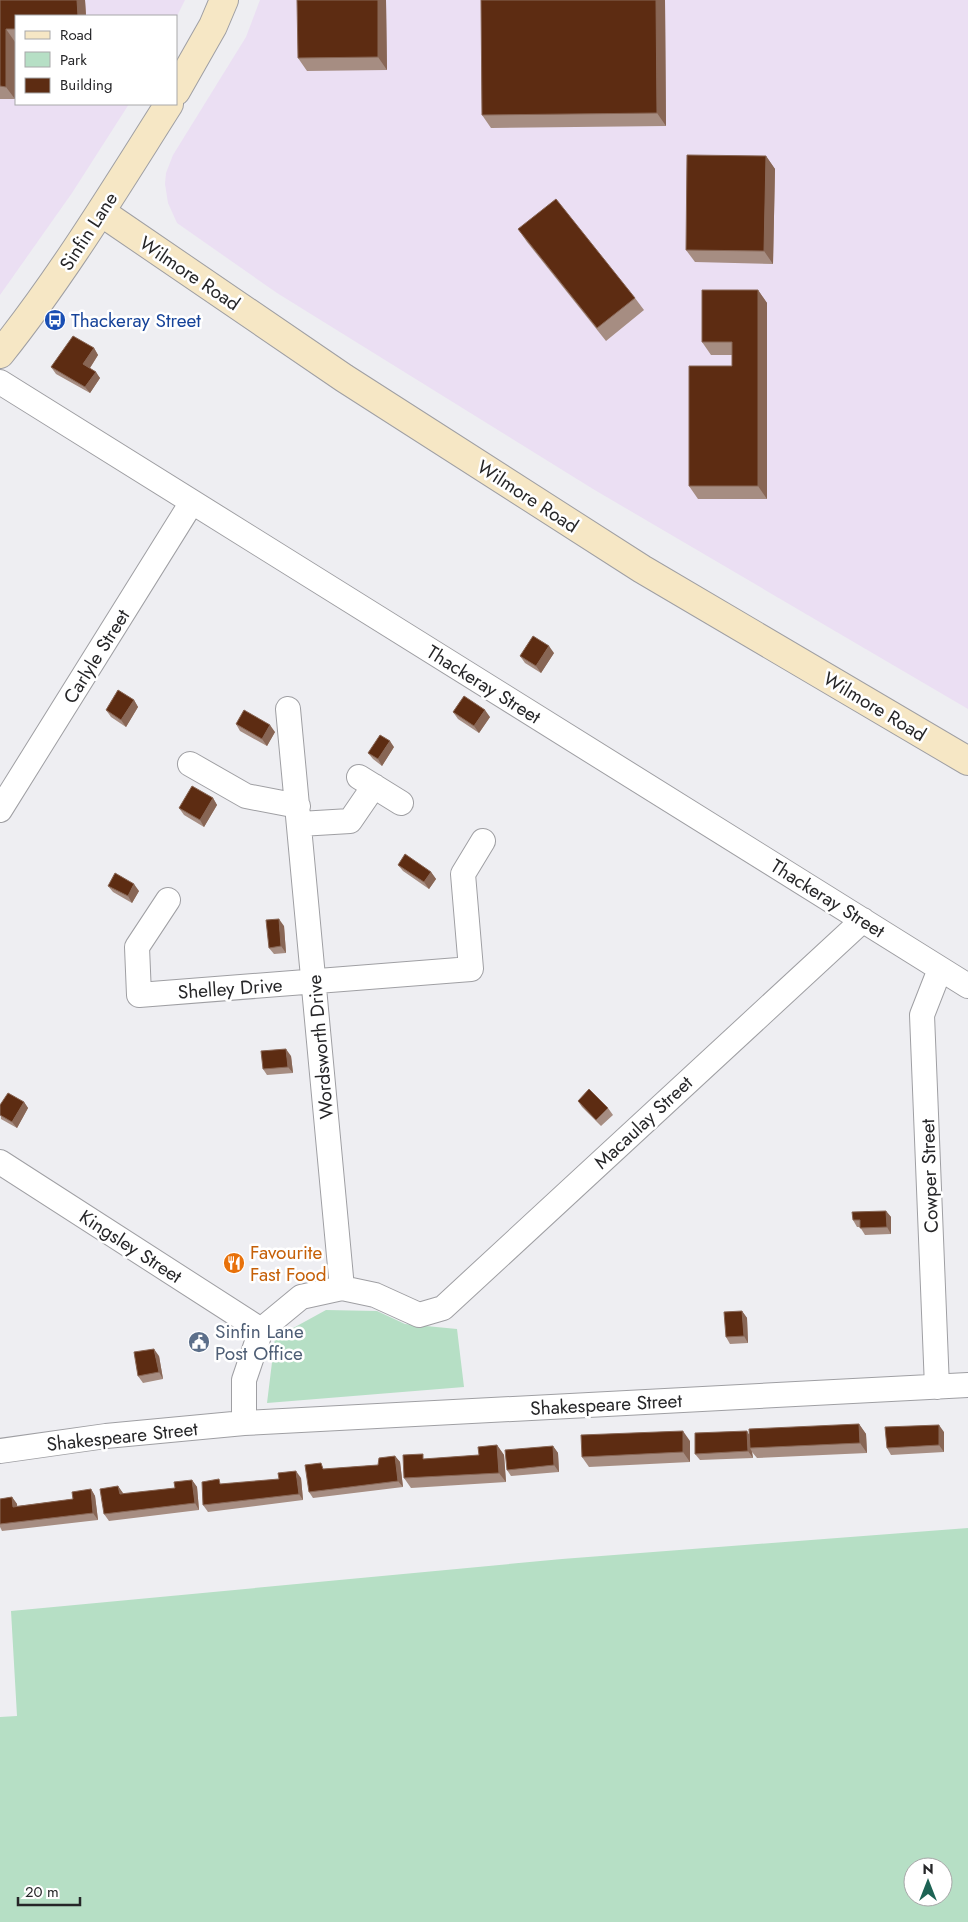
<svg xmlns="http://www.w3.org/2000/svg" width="968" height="1922" font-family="Jost,sans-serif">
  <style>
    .industrial { fill: #ebdff3 }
    .green { fill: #b6dfc5; fill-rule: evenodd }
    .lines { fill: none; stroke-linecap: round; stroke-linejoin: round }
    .street-casing { stroke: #9f9fa3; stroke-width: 26 }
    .secondary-casing { stroke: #9f9fa3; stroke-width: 30 }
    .street { stroke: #fff; stroke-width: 24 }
    .secondary { stroke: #f6e7c5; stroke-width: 28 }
    .wall { fill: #a68d82 }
    .shaded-wall { fill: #865 }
    .building { fill: #5d2c12; stroke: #865 }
    .labels { text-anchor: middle; stroke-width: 5; stroke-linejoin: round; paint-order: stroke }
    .street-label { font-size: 19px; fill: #262628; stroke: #fff }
    .transit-label { font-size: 19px; fill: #164399; stroke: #fff; text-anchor: start }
    .food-label { font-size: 19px; fill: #c56008; stroke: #fff; text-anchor: start }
    .service-label { font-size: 19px; fill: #4e5e75; stroke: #fff; text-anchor: start }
  </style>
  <rect width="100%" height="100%" fill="#eeeef2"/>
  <!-- industrial -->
  <path class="industrial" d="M0,0h185l-9,18v-2h-160v88h113l-57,89 -72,102z
    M260,0h708v709l-375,-220 -316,-196 -100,-70 -9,-20 -3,-19 1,-11 7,-18 73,-118z"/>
  <!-- green -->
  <path class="green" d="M326,1310l51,1 28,13 52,5 7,58 -197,16 8,-65z
    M968,1528v394h-968v-205l17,-1 -6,-105 551,-52zM913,1867h30v30h-30z"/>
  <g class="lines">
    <!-- street casing -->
    <g class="street-casing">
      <path id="street" d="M0,382l968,604
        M288,709l54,579
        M190,764l56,32 52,10
        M359,777l42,26
        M0,810l192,-308
        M300,824l50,-3 24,-35
        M168,900l-31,47 2,48 332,-26 -8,-95 20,-33
        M0,1162l261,168
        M937,1387l-15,-372 18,-46
        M244,1423v-43l17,-50 40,-33 41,-9 33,7 44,20 24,-7 420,-388
        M0,1451l106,-15 138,-13 724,-38"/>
    </g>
    <!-- secondary casing -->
    <g class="secondary-casing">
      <path id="secondary" d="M176,91l37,-65 11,-26
        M101,212l243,166 298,191 326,192
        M0,354c63,-79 115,-165 169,-250"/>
    </g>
    <!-- street -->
    <use href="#street" class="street"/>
    <!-- secondary -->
    <use href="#secondary" class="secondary"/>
  </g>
  <!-- wall -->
  <path class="wall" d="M0,0h85l1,16h-70v26h-1v57h-15z
    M386,0l1,70 -80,1 -9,-13z
    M481,0h184l1,126 -175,2 -9,-13z
    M766,156l9,13 -2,95 -78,-2 -9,-12z
    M518,229l117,69 9,12 -38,31 -79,-99z
    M758,290l9,13v196h-69l-9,-13 43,-120v-11h-21l-9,-13z
    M94,348l4,7 -8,13 10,10 -10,15 -34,-19 -5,-7z
    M554,653l-13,20 -16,-10 -5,-7z
    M134,700l4,7 -12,20 -15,-10 -5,-7z
    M453,712l37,5 -11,16 -21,-14z
    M236,724l39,8 -8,14 -27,-15z
    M394,747l-12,19 -9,-7 -5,-6z
    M213,798l4,7 -13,22 -20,-12 -5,-7z
    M398,865l33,7 5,7 -7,10 -26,-18z
    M108,886l31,5 -7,12 -19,-11z
    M284,926l2,27 -12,1 -5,-6z
    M291,1056l2,17 -26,2 -4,-6z
    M578,1101l30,7 5,7 -12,11 -19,-19z
    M24,1102l4,6 -11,20 -16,-9 -1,-14z
    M886,1211l5,6v17l-26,1 -5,-8h-3l-4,-7z
    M742,1311l5,7 1,25 -18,1 -4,-7z
    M159,1356l4,23 -20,4 -5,-7z
    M859,1424l7,10 1,19 -110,5 -5,-6 1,6 -53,2 -5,-6 54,-20z
    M944,1432v20l-53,3 -4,-7z
    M690,1441v21l-101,5 -7,-10z
    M497,1445l7,10 2,27 -95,6 -7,-10 22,-19 53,-4z
    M553,1446l5,7 1,19 -48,4 -4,-6z
    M395,1456l5,6 3,25 -90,11 -4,-6 16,-23 53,-4z
    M301,1478l2,22 -95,12 -5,-7 20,-21z
    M192,1480l5,7 2,23 -90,11 -5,-7 14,-28 5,8 52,-6z
    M91,1489l4,7 3,24 -96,11 -2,-4v-28l12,-2 5,7v2l56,-7z"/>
  <!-- shaded-wall -->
  <path class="shaded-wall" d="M77,0h8l1,16h-8z
    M378,0h8l1,70 -9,-13z
    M656,0h9l1,126 -9,-13z
    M6,29l9,13v57l-9,-12z
    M766,156l9,13 -2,95 -9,-13z
    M758,290l9,13v196l-9,-13z
    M94,348l4,7 -10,16 -5,-7z
    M96,372l4,6 -10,15 -5,-6z
    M549,646l5,7 -13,20 -5,-7z
    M134,700l4,7 -12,20 -5,-7z
    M485,710l5,7 -11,16 -5,-7z
    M270,725l5,7 -8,14 -5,-7z
    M390,741l4,6 -12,19 -4,-7z
    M213,798l4,7 -13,22 -4,-7z
    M431,872l5,7 -7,10 -5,-7z
    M134,884l5,7 -7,12 -4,-7z
    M279,919l5,7 2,27 -5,-7z
    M286,1049l5,7 2,17 -5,-6z
    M24,1102l4,6 -11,20 -5,-6z
    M886,1211l5,6v17l-4,-7z
    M742,1311l5,7 1,25 -4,-7z
    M154,1349l5,7 4,23 -4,-7z
    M859,1424l7,10 1,19 -7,-10z
    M939,1425l5,7v20l-5,-7z
    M683,1431l7,10v21l-7,-10z
    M747,1431l4,7 -1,10 2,4 1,6 -5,-7z
    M497,1445l7,10 2,27 -7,-9z
    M553,1446l5,7 1,19 -5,-7z
    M395,1456l5,6 3,25 -5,-6z
    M296,1471l5,7 2,22 -4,-6z
    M192,1480l5,7 2,23 -4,-7z
    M118,1486l5,7 1,8 -4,-7z
    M91,1489l4,7 3,24 -5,-7z
    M12,1497l5,7 1,10 -5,-7z"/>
  <!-- building -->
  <path class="building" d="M0,0h77l1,16h-62v13h-10v58l-6,-1z
    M297,0h81v57l-80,1z
    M481,0h175l1,113 -175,2z
    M687,155l79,1 -2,95 -78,-1z
    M556,199l79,99 -38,30 -79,-99z
    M702,290h56v196h-69v-120h43v-24h-30z
    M73,336l21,12 -11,16 13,8 -11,15 -34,-20z
    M533,636l16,10 -13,20 -16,-10z
    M118,690l16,10 -13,20 -15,-10z
    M464,696l21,14 -11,16 -21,-14z
    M244,710l26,15 -8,14 -26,-15z
    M380,735l10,6 -12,18 -10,-6z
    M192,786l21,12 -13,22 -21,-12z
    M405,854l26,18 -7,10 -26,-17z
    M115,873l19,11 -6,12 -20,-10z
    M279,919l2,27 -12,2 -3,-28z
    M286,1049l2,18 -25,2 -2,-18z
    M589,1089l19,19 -12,12 -18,-19z
    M8,1093l16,9 -12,20 -12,-7v-10z
    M886,1211l1,16 -27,1v-8h-7l-1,-8z
    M742,1311l2,25 -18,1 -2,-25z
    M154,1349l5,23 -21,4 -4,-24z
    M859,1424l1,19 -110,5 -1,-19z
    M939,1425v20l-52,3 -2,-21z
    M683,1431v21l-101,5 -1,-22z
    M747,1431l1,20 -53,3v-21z
    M497,1445l2,28 -95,5 -1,-23 20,-1v5l56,-4 -1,-8z
    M553,1446l1,19 -47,5 -2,-20z
    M395,1456l3,25 -89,11 -4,-27 16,-2 2,6 55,-4 1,-7z
    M296,1471l3,23 -96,11 -1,-23 17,-3 1,5 59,-5 -1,-6z
    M192,1480l3,23 -91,11 -4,-25 18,-3 2,8 55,-6 -1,-6z
    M91,1489l2,24 -93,11v-25l12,-2 1,10 60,-8 -1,-7z"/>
  <!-- icons -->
  <defs>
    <g id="bus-disc" transform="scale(1.125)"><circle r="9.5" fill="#1a4fb4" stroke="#fff"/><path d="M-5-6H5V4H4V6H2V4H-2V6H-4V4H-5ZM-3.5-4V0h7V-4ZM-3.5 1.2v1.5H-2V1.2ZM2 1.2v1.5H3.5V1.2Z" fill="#fff"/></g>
    <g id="restaurant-disc" transform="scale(1.125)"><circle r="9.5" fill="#e8710a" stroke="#fff"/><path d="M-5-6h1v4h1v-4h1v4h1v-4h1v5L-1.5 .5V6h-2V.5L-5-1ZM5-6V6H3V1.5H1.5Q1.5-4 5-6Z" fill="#fff"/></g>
    <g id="civic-disc" transform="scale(1.125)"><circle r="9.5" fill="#5c6f8a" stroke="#fff"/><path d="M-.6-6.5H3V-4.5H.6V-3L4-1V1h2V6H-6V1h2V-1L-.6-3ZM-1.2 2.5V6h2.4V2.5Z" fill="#fff"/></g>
  </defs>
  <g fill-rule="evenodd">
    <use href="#bus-disc" x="55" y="320"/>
    <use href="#restaurant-disc" x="234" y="1263"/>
    <use href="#civic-disc" x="199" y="1342"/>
  </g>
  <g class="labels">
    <!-- street labels -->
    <g class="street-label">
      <text transform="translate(88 231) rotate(-57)" y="7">Sinfin Lane</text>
      <text transform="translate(190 273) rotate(34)" y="7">Wilmore Road</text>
      <text transform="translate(528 496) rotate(33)" y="7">Wilmore Road</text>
      <text transform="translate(96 656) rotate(-58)" y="7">Carlyle Street</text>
      <text transform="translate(484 684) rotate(32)" y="7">Thackeray Street</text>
      <text transform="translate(875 706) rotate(31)" y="7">Wilmore Road</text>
      <text transform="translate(828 898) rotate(32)" y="7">Thackeray Street</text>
      <text transform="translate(230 988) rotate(-4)" y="7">Shelley Drive</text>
      <text transform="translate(320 1047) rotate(-95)" y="7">Wordsworth Drive</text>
      <text transform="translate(643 1122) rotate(-43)" y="7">Macaulay Street</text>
      <text transform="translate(929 1176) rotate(-92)" y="7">Cowper Street</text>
      <text transform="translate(131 1246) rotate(33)" y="7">Kingsley Street</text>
      <text transform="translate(606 1404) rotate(-3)" y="7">Shakespeare Street</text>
      <text transform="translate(122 1436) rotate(-6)" y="7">Shakespeare Street</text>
    </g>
    <!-- transit labels -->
    <g class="transit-label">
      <text x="71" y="327">Thackeray Street</text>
    </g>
    <!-- food labels -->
    <g class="food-label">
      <text x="250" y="1259">Favourite<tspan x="250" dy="22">Fast Food</tspan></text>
    </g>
    <!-- service labels -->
    <g class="service-label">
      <text x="215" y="1338">Sinfin Lane<tspan x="215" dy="22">Post Office</tspan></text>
    </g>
  </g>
  <!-- legend -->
  <rect x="15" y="15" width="162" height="90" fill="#ffffff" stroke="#a8a8a9"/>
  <rect x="25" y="31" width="25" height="8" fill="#f6e7c5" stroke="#a8a8a9"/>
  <text x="60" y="40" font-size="15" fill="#262628">Road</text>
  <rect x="25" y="52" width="25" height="15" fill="#b6dfc5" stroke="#a8a8a9"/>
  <text x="60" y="65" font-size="15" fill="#262628">Park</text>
  <rect x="25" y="78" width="25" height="15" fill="#5d2c12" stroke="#a8a8a9"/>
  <text x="60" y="90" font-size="15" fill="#262628">Building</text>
  <!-- north arrow -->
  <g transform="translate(928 1882)"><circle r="24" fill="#ffffff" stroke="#a8a8a9"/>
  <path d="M0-4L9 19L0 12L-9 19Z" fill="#1d6354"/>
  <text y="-8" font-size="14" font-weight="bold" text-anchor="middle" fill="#262628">N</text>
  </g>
  <!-- scale -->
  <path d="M18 1897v8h62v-8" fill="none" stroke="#262628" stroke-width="2.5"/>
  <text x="25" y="1897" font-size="15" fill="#262628" stroke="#ffffff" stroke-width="4" paint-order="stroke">20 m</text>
</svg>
